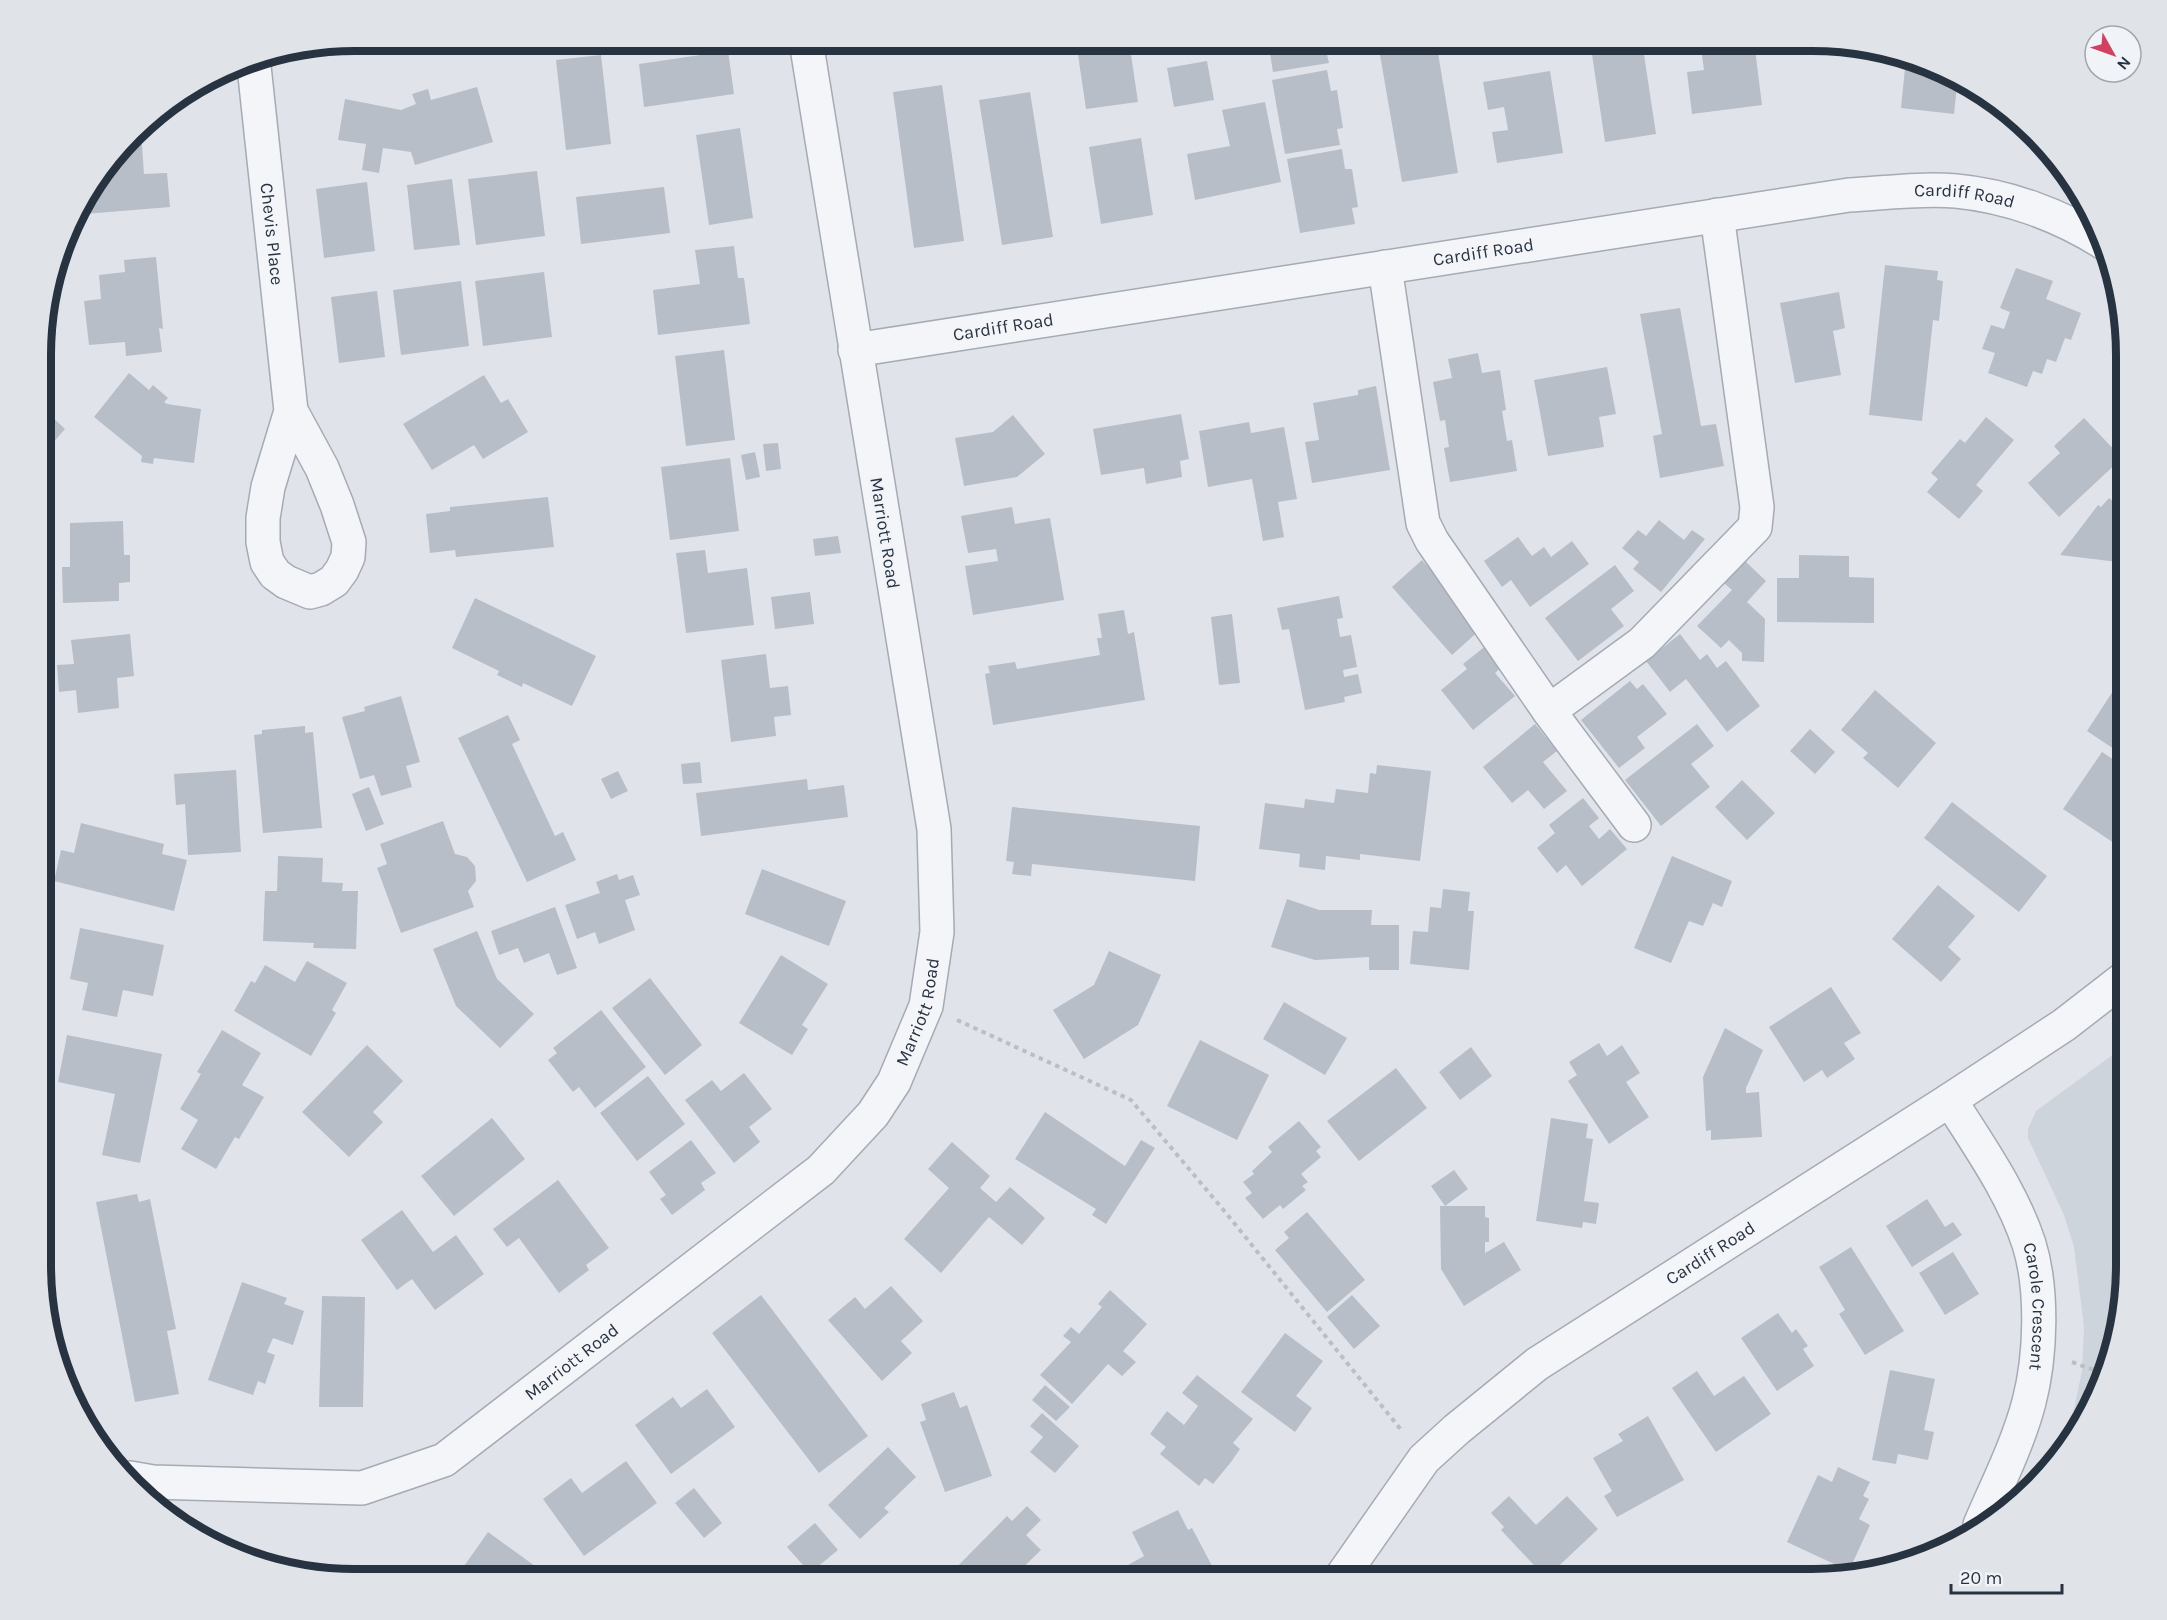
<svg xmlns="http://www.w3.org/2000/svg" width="2167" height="1620" font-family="Karla,sans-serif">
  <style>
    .built { fill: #ced4dc }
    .building { fill: #b7bec7 }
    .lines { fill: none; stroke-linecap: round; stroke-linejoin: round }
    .minor-casing { stroke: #a5abb4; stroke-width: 36 }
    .path { stroke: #babfc5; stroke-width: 4; stroke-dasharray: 4.5 4.5; stroke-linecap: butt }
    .minor { stroke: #f3f5f8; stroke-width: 33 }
    .labels { text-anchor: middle; stroke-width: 4.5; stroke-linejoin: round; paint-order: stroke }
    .street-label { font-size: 18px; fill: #283342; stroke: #f0f3f7 }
    .rim { fill: none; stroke: #283342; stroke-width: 8 }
  </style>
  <rect width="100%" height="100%" fill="#e0e4ea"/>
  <!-- built -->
  <path class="built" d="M2126,1045v241l-24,100 -40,65 -4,-2 15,-36 9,-42 2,-44 -10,-80 -10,-32 -36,-77v-9l8,-18z"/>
  <!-- building -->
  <path class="building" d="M355,41h32v2l-51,5v-4z
    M489,41h27v7l-26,2z
    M1076,41h53l9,61 -52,7z
    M1268,41h63v5h-6l4,17 -56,9z
    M1424,41h12l22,132 -56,9 -23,-133z
    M1475,41h25l1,4 -24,4z
    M1590,41h52l14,93 -51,8z
    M1700,41h54l8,64 -70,9 -5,-42 17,-2z
    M1783,41h50l4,1 -53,9z
    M728,51l6,43 -90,13 -5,-43z
    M601,55l10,89 -45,6 -10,-90z
    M1906,58l26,6 35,22 -10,-1 -3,29 -53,-6z
    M1207,61l7,39 -40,7 -7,-39z
    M1327,70l4,21 6,-1 6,38 -6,1 3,16 -55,9 -13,-74z
    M1550,71l13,82 -66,10 -5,-31 16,-2 -4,-23 -16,3 -5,-28z
    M942,85l22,156 -50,7 -21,-156z
    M477,87l16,55 -78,23 -4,-13 -28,-4 -4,25 -17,-3 4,-26 -28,-4 7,-41 56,11 15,-6 -4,-10 16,-5 3,11z
    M1030,92l23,145 -51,8 -23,-145z
    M1265,102l16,80 -86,18 -8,-46 43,-8 -8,-36z
    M740,128l13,90 -44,7 -13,-90z
    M137,131h4l3,43 23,-1 3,34 -85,7 -1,-18z
    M1141,138l12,77 -52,9 -12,-77z
    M1342,149l3,20h7l6,38 -6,1 3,16 -55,9 -13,-74z
    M537,171l8,65 -69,9 -8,-66z
    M452,179l8,66 -46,5 -7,-65z
    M367,182l8,69 -51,7 -8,-69z
    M664,187l6,46 -89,11 -5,-47z
    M734,246l4,32h6l6,46 -92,11 -5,-45 47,-6 -5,-34z
    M156,257l7,72 -4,-1 3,24 -36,4 -1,-14 -36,3 -5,-44 17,-2 -2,-24 26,-3 -1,-12z
    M1885,265l53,6 -1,9 6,1 -4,40 -6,-1 -11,101 -53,-6z
    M2016,268l37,13 -7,18 35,14 -10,27 -6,-2 -9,24 -9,-3 -5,15 -9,-3 -6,16 -39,-14 7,-20 -13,-4 9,-24 13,4 6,-17 -10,-4z
    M544,272l8,65 -69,9 -8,-65z
    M461,281l8,65 -68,9 -8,-65z
    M377,291l8,66 -46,6 -8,-66z
    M1839,292l6,36 -12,3 8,44 -46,8 -15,-80z
    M1680,308l21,118 15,-2 8,42 -64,12 -7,-42 9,-2 -22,-120z
    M724,350l11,90 -49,6 -11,-90z
    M1478,353l4,20 18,-3 6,40 -4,1 5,30 5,-1 5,31 -67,11 -6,-34 5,-1 -4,-27 -5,1 -7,-39 19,-4 -4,-19z
    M1607,367l9,47 -17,3 5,30 -56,9 -14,-76z
    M129,373l20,17 4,-5 15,13 -4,4 3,2 34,5 -7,54 -40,-5 -1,6 -12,-2 1,-6 -48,-39z
    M484,375l17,28 7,-4 20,33 -45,27 -9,-14 -42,25 -29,-46z
    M1376,386l14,84 -78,13 -7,-41 14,-2 -6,-37 45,-8v-5z
    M49,414l16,15 -22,25v-33z
    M1181,414l8,45 -9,2 2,16 -36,7 -2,-16 -43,7 -8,-46z
    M1013,415l32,39 -28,23 -53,9 -9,-48 38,-6z
    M1986,417l28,23 -38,45 7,6 -24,28 -32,-27 11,-13 -7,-6 29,-34 5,4z
    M2084,418l38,40 -63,59 -31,-34 32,-30 -6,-7z
    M1249,422l2,11 33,-6 13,72 -19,3 6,35 -21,4 -11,-62 -44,8 -9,-56z
    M778,443l3,26 -15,2 -3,-27z
    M755,452l5,25 -14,3 -5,-25z
    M730,458l9,73 -69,9 -9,-73z
    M548,497l6,50 -98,10 -1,-7 -25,3 -4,-39 24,-3v-4z
    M2109,498l17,14v51l-66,-8 38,-50 3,2z
    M1012,507l3,17 35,-6 14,82 -91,15 -8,-49 33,-5 -2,-12 -28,4 -7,-37z
    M1659,520l25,20 8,-10 13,9 -44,53 -28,-23 6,-7 -17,-14 16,-18 8,6z
    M123,521l1,34h6v27l-11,1v18l-56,2 -1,-36h8v-44z
    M838,536l3,17 -26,3 -2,-17z
    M1518,537l14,19 12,-9 7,10 21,-16 17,23 -59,43 -19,-27 -9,7 -18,-26z
    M705,550l3,23 39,-5 7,57 -68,8 -10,-80z
    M1799,555l50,1v21l25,1v45l-97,-1v-44h22z
    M1422,560l60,68 -30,27 -60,-68z
    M1745,561l21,20 -19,21 18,17 -1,43 -22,-1v-8l-13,-13 -8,8 -24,-22 35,-36 -8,-7z
    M1615,565l19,26 -23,18 13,17 -46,35 -33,-43z
    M810,592l4,32 -39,5 -4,-32z
    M1339,596l4,22 -6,1 3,18 11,-2 6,32 -14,3 1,7 14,-3 4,19 -18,4 1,5 -40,8 -16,-81 -7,1 -5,-22z
    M475,598l121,58 -24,50 -49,-23 -1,4 -25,-12 2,-4 -47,-23z
    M1124,610l4,24 6,-2 11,68 -152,25 -8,-51 5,-1 -2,-7 27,-4 2,7 83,-14 -3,-17h5l-4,-24z
    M1232,614l8,69 -21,2 -8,-68z
    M130,634l4,42 -17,2 2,30 -41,5 -2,-23 -17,2 -2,-27 17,-1 -3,-24z
    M1680,634l20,26 7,-6 10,14 9,-7 34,45 -33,26 -41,-53 -16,13 -24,-31z
    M1488,644l17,20 -10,9 20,23 -42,34 -32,-40 26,-21 -4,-5z
    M766,654l4,34 18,-2 3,29 -17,2 2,19 -45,6 -10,-82z
    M2126,671v86l-39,-26z
    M1630,681l7,8 6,-5 24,30 -30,23 8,11 -26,20 -38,-48z
    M1875,690l61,53 -38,45 -35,-30 5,-5 -27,-23z
    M401,696l19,66 -14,4 6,21 -31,9 -7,-21 -14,4 -18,-62 23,-6 -1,-4z
    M508,715l12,25 -8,4 43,92 8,-4 13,28 -49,22 -69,-144z
    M1535,724l22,27 -14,11 24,29 -23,18 -16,-19 -16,13 -29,-36z
    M1697,724l17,22 -23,18 19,23 -49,39 -36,-46z
    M305,726v7l8,-1 9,96 -59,5 -9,-98 8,-1v-4z
    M1810,729l25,23 -20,22 -25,-23z
    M2102,752l24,16v57l-12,18 -51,-34z
    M700,762l2,21 -19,1 -2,-20z
    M1377,765l54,6 -11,90 -60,-7v6l-34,-4 -1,14 -26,-3 1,-13 -41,-5 6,-46 39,5 1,-9 29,4 2,-14 32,4 2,-20 6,1z
    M236,770l5,82 -53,3 -3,-51 -9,1 -2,-31z
    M618,771l10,20 -17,8 -10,-20z
    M807,779l1,11 36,-5 4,32 -147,19 -5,-43z
    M1742,780l33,33 -28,27 -32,-33z
    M369,787l15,37 -18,7 -14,-37z
    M1583,798l16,20 -10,8 10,13 11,-10 17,20 -45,37 -16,-21 -9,8 -20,-25 18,-15 -6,-8z
    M1952,802l95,74 -28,36 -95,-74z
    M1012,807l188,19 -5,55 -163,-17 -1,12 -19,-2 2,-12 -8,-1z
    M443,821l12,33 12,3 8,9 1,15 -8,10 6,16 -73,26 -24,-65 10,-4 -7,-20z
    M81,823l83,21 -2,10 25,6 -13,51 -120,-30 7,-31 13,3z
    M278,856l45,2 -1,24 21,1 -1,8h16l-2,58 -43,-1 1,-5 -51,-2 2,-50h12z
    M1672,856l60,25 -10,26 -9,-4 -10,23 -14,-5 -18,42 -37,-15z
    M762,869l84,32 -17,45 -84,-32z
    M617,874l2,6 14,-5 7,20 -15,5 10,30 -36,14 -4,-12 -18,7 -12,-34 35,-12 -4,-11z
    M1938,885l37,31 -27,31 13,12 -20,23 -49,-43z
    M1443,889l27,3 -2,19h6l-5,59 -59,-6 3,-33 15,1 2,-25 11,1z
    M1287,899l32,11h53l-1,15h28v45h-30v-13l-54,3 -44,-13z
    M555,907l22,61 -20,7 -8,-22 -25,10 -6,-15 -19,7 -8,-24z
    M80,928l84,17 -11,51 -30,-6 -6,27 -35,-7 6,-27 -18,-4z
    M477,931l20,48 37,35 -34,34 -44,-42 -23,-57z
    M1109,951l52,24 -23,50 -54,34 -31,-49 41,-25z
    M781,955l47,29 -26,41 6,4 -16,26 -53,-32z
    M307,961l40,22 -15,27 4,3 -25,43 -77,-45 17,-30 4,2 10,-18 30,17z
    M650,978l52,67 -37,30 -53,-67z
    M1831,987l30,46 -17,10 11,16 -28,19 -5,-8 -18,12 -35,-55z
    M1284,1002l63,36 -22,37 -62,-36z
    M601,1010l45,57 -51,41 -16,-21 -6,5 -25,-32 9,-7 -4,-5z
    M1725,1028l38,22 -17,38v5l13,-1 3,45 -51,3v-10l-5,1 -3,-54z
    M222,1030l39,23 -19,32 22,12 -25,42 -4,-2 -19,32 -35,-20 17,-29 -18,-11 21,-35 -4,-2z
    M67,1035l95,19 -22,109 -38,-8 13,-61 -57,-12z
    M1200,1040l69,35 -32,65 -70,-34z
    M1599,1043l8,13 15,-11 18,28 -14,9 23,35 -40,27 -41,-63 9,-6 -8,-13z
    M367,1045l36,36 -30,31 10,10 -34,35 -47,-45z
    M1471,1047l21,29 -32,24 -21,-28z
    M1396,1068l31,40 -68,53 -32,-40z
    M744,1073l28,36 -23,18 11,15 -26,21 -49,-63 27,-20 9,11z
    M648,1076l37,48 -48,37 -37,-48z
    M1045,1112l80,54 16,-26 14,8 -49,76 -14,-9 4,-6 -81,-50z
    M492,1118l33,41 -71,57 -33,-40z
    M1551,1118l37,6 -2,14 7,1 -9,62 15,2 -3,21 -13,-2 -1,6 -46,-7z
    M1299,1121l22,26 -5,4 5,6 -20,17 7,8 -6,4 4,4 -23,19 -3,-4 -17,14 -18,-21 7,-5 -9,-11 11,-8 -2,-3 20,-19 -4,-5z
    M691,1140l25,33 -15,10 4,7 -33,25 -12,-16 6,-4 -17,-23z
    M952,1142l38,34 -10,12 16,14 14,-15 35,31 -23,27 -33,-28 -48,56 -37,-34 45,-51 -21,-19z
    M1454,1170l14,19 -23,17 -14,-20z
    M558,1180l51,68 -23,17 3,5 -30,23 -40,-55 -12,9 -14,-18z
    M137,1194l2,8 11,-3 26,130 -9,2 12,63 -44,8 -39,-200z
    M1927,1199l18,28 8,-5 9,13 -50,32 -26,-41z
    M1440,1206h45v11l4,1v24h-4v11l19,-11 17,28 -57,36 -23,-37z
    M402,1210l31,42 23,-17 28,39 -49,36 -23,-31 -15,11 -36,-50z
    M1307,1212l58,68 -38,32 -52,-62 14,-12 -5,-6z
    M1851,1247l53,84 -39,24 -26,-41 6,-4 -26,-43z
    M1953,1252l26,42 -34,21 -26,-42z
    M242,1282l45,16 -3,6 20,7 -11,34 -20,-7 -6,14 8,3 -10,29 -7,-3 -5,14 -45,-15z
    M891,1286l32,35 -22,20 11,12 -30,28 -54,-61 27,-23 10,12z
    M1110,1290l37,34 -24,27 13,11 -14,14 -14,-12 -36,40 -32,-29 31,-33 -8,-6 8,-9 8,7 23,-27 -4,-3z
    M761,1295l107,141 -49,37 -107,-140z
    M1352,1295l28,31 -26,23 -27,-32z
    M322,1296l43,1 -2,110h-44z
    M1778,1313l14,20 4,-4 12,17 -5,3 11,17 -37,25 -36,-53z
    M1285,1333l38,28 -27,35 16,12 -17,24 -54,-40z
    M1890,1370l45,9 -11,51 10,2 -6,28 -30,-6 -2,10 -24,-4z
    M1697,1371l17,25 30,-20 27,38 -55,38 -44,-64z
    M1197,1375l56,44 -20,24 7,6 -9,13 -18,22 -8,-6 -6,8 -39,-32 6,-7 -16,-13 17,-23 17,14 14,-19 -16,-13z
    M1045,1385l25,22 -14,14 -24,-21z
    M707,1389l28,38 -64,47 -36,-49 38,-28 8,11z
    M954,1392l6,16 7,-3 25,71 -47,16 -25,-70 6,-2 -5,-16z
    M1042,1413l37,33 -24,27 -25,-21 13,-15 -13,-11z
    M1648,1416l36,64 -67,37 -13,-21 8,-5 -19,-33 30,-17 -5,-7z
    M888,1447l28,30 -32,31 5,4 -29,27 -32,-34z
    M626,1461l31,42 -73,53 -41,-57 28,-21 11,15z
    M1838,1467l32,15 -7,14 6,3 -10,20 11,6 -21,46 -62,-29 31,-67 14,7z
    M694,1488l28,35 -18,15 -29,-35z
    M1509,1496l27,29 31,-29 31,33 -52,49 -45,-48 3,-3 -13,-14z
    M1027,1506l14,14 -15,15 15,15 -30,29h-66l62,-63 5,5z
    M1178,1510l10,20 4,-2 27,51h-84l-7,-14 16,-9 -12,-24z
    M815,1523l23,27 -28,23 -23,-26z
    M488,1532l65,47h-77l-14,-10z
    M1793,1573l14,6h-17z
    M804,1574v5h-38v-4z"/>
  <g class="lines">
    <!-- minor casing -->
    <g class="minor-casing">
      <g id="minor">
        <path id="s1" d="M253,57l38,354 -23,76 -5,31v24l4,20 8,12 11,8 24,10 11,-3 13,-8 8,-11 6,-13 1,-15 -12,-37 -15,-37 -31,-57"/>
        <path d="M1385,267l38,256 9,18 117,170 85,114"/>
        <path id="s2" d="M855,350l994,-155c35,-2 72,-7 107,-4 52,5 104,24 148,52"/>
        <path d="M1549,711l93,-68 113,-116 2,-20 -40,-292"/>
        <path id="s3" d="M1950,1100c29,46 62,92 79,144 14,45 12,112 0,158 -11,42 -32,83 -49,123"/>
        <path id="s4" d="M130,1478l23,4 209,6 82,-28 377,-290 52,-56 21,-32 32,-76 11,-74 -3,-103 -128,-788"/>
        <path id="s5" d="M1340,1579l84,-120 33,-30 80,-65 413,-264 114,-75 62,-48"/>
      </g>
    </g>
    <!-- path -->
    <path class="path" d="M957,1020l174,80 95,113 176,218
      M2072,1362l33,12"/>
    <!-- minor -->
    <use href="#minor" class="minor"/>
  </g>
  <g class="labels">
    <!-- street labels -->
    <g class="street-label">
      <text dy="6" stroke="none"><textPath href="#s2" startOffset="1122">Cardiff Road</textPath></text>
      <text dy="6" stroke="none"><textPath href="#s1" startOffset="178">Chevis Place</textPath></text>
      <text dy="6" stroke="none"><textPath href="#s2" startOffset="636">Cardiff Road</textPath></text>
      <text dy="6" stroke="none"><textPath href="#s2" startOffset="150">Cardiff Road</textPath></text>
      <text transform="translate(885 533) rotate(81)" y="6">Marriott Road</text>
      <text dy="6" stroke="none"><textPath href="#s4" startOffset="984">Marriott Road</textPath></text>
      <text dy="6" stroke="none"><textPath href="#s5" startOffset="500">Cardiff Road</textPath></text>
      <text dy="6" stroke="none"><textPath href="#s3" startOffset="228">Carole Crescent</textPath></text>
      <text dy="6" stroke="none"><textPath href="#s4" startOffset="480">Marriott Road</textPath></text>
    </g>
  </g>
  <!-- crop -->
  <path d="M0 0H2167V1620H0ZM355 51H1812A304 304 0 0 1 2116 355V1265A304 304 0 0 1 1812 1569H355A304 304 0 0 1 51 1265V355A304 304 0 0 1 355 51Z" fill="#e0e4e9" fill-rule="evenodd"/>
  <path class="rim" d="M355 51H1812A304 304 0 0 1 2116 355V1265A304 304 0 0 1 1812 1569H355A304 304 0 0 1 51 1265V355A304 304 0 0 1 355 51Z"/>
  <!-- north arrow -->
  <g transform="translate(2113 54) rotate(130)"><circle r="28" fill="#f0f3f7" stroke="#a0a6af" stroke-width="1.5"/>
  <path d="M0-4.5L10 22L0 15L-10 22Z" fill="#d34160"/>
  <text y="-9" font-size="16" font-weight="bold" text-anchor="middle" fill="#283342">N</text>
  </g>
  <!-- scale -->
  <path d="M1951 1584v9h111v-9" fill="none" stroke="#283342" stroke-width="3"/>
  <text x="1960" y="1584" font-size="18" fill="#283342" stroke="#f0f3f7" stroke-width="4.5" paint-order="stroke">20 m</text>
</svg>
